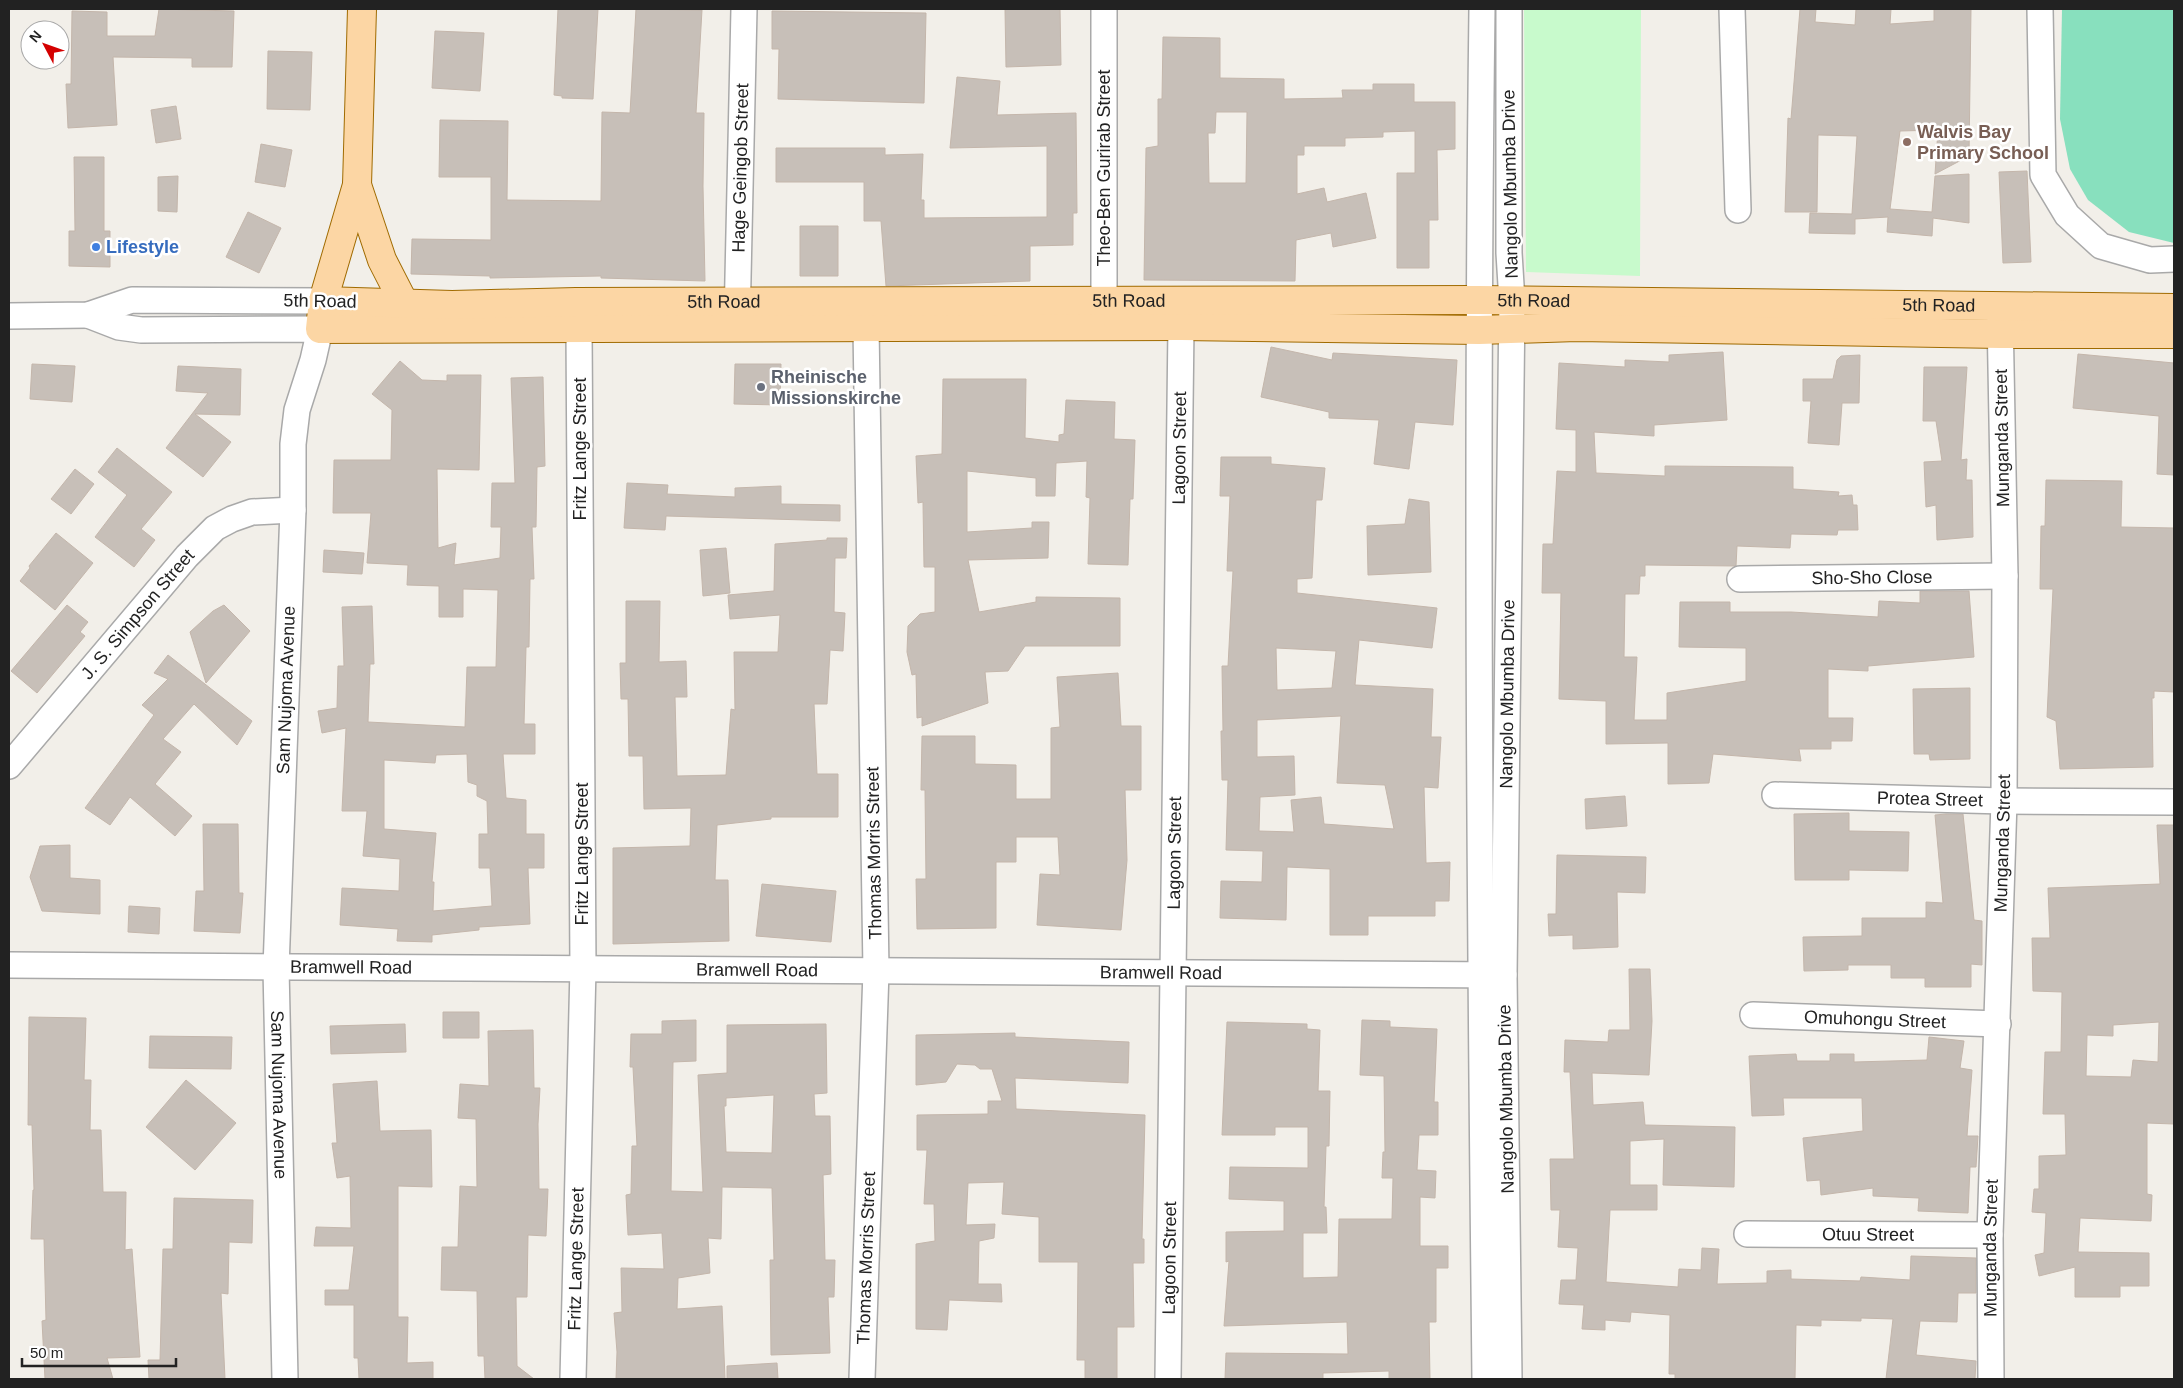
<svg xmlns="http://www.w3.org/2000/svg" width="2183" height="1388" font-family="Helvetica,sans-serif">
  <style>
    .park { fill: #c8facc }
    .pitch { fill: #88e0be }
    .building { fill: #c7bfb8; stroke: #c4b6ab; fill-rule: evenodd }
    .lines { fill: none; stroke-linecap: round; stroke-linejoin: round }
    .minor-casing { stroke: #a9a9a9; stroke-width: 28 }
    .major-casing { stroke: #a06b00; stroke-width: 30 }
    .minor { stroke: #fff; stroke-width: 25 }
    .major { stroke: #fcd6a4; stroke-width: 28 }
    .education-dot { fill: #8d6e63; stroke: #fff; stroke-width: 2 }
    .shop-dot { fill: #3f7fe0; stroke: #fff; stroke-width: 2 }
    .worship-dot { fill: #6b7280; stroke: #fff; stroke-width: 2 }
    .labels { text-anchor: middle; stroke-width: 5; stroke-linejoin: round; paint-order: stroke }
    .education-label { font-size: 18px; font-weight: bold; fill: #785e54; stroke: #fff; text-anchor: start }
    .street-label { font-size: 18px; fill: #222; stroke: #fff }
    .shop-label { font-size: 18px; font-weight: bold; fill: #366cbe; stroke: #fff; text-anchor: start }
    .worship-label { font-size: 18px; font-weight: bold; fill: #5b616d; stroke: #fff; text-anchor: start }
  </style>
  <rect width="100%" height="100%" fill="#f2efe9"/>
  <!-- park -->
  <path class="park" d="M1524,9h117l-1,267 -114,-4z"/>
  <!-- pitch -->
  <path class="pitch" d="M2062,9h112v234l-45,-11 -41,-32 -18,-31 -10,-50z"/>
  <!-- building -->
  <path class="building" d="M159,9l75,2 -2,56h-40v-9l-79,-1 4,68 -49,3 -2,-44h5l1,-73 35,1v24h48z
    M558,9h40l-5,90 -31,-1v-2l-8,-1z
    M636,9l66,1 -6,103h8l-1,73 2,95 -104,-3v-2l-111,2v-2l-79,-2 1,-35 79,1v-63h-52l1,-57 68,1 -1,79 94,1 1,-89 28,1z
    M1005,9h55l1,56 -55,2z
    M1800,9h16l-1,13 40,3 1,-16h35l-1,15 44,-3v-12h37l-2,147 -34,18 3,-44 -38,1 -10,78 42,3 3,-36 34,-2v49l-36,-5 -1,18 -45,-4 1,-15 -33,2v15l-46,-1 1,-20 42,1 5,-78 -39,-1 -1,77h-32l3,-94 3,1z
    M772,11l154,2 -2,90 -146,-4 1,-50h-7z
    M435,31l49,2 -4,58 -48,-3z
    M1163,37l57,1v40l64,1v20l59,-1 -1,-8h31v-6h41v18h41v47l-18,1 1,70h-9v48h-32v-95h18v-42l-32,1v5l-38,1v8h-41v9h-7v39l27,-6 3,14 39,-9 10,45 -43,9 -2,-14 -35,7 -1,41 -151,-1 2,-132 12,-2v-47h4zM1216,112h31l-1,71h-37l-1,-50h7z
    M268,51l44,1 -2,58 -43,-1z
    M957,77l43,4 -3,34 79,-2 1,100h-4v32l-43,1v35l-144,5 -5,-65h-17v-39h-88v-34h109v7l38,-1 -2,46h3v18l123,-1v-71l-97,2z
    M176,106l5,33 -25,4 -5,-33z
    M261,144l31,6 -7,37 -30,-5z
    M74,157h30v74h6v36l-41,-1v-35h6z
    M2027,171l4,91 -28,1 -4,-91z
    M178,176l-1,36 -19,-1v-34z
    M248,212l33,16 -22,45 -33,-16z
    M800,226h38v50h-38z
    M1271,347l61,13 1,-7 124,7 -4,65 -38,-3 -6,47 -35,-5 5,-44 -50,-2v-6l-68,-15z
    M1723,352l4,68 -73,5v11l-60,-4 2,41 69,3v-10l128,1v22l46,3 -1,4 14,-1 1,10h4l1,25h-20l-1,5 -46,-1 -1,14 -53,-2 -1,20 -91,-1v11h-5l-1,18h-14l-1,63h13l-3,63h33v-27l79,-12v-33l-67,-1 1,-45h50v10h61l87,5 1,-16 41,2v-12h49l5,66 -106,9v5l-40,-2v49h25l-1,23h-21v8h-32l2,12 -88,-7 -4,29 -41,1v-41l-62,1v-43l-47,-2 2,-106h-19l1,-49h10l4,-73 19,1v-42l-20,-1 3,-66 66,4v-7l44,2v-7z
    M2078,354l96,9v112l-17,-1 2,-58 -86,-8z
    M1860,355l-1,48h-17l-3,42 -31,-2 3,-42h-8v-22h30l4,-19 4,-4z
    M400,361l22,19 25,1v-6h34l-2,95 -42,-1 1,79 18,-5 -2,22 46,-7 1,-31h-10l1,-44h23l-4,-105 32,-1 2,89 -8,1 -1,60h-4l2,52h-4l-1,68h-3l-2,77h11v30h-32l3,44 20,2v34h18v34h-16l2,56 -51,3v3l-47,5v7l-35,-1 1,-12 -58,-4 2,-37 57,3 1,-32 -37,-3 4,-45h-25l4,-83 -24,5 -4,-22 19,-3 1,-42h6l-2,-59 30,-1 2,58h-4l-2,58 97,5 2,-60h29l2,-77 -35,-1v28h-24v-31l-32,-1 1,-20 -41,-2 4,-50h-38l1,-53h57l1,-50 -20,-16zM467,754l1,28 9,3v11l10,5 1,33h-9v34h11l2,38 -59,5 1,-29h-2l4,-49 -52,-4v-69l51,3 1,-8z
    M32,364l43,2 -3,36 -42,-3z
    M735,364h46l-1,41 -46,-1z
    M178,366l63,3 -1,46 -45,-1 36,28 -28,35 -37,-29 42,-55 -32,-2z
    M1924,367h43l-6,93 6,-1 -1,21h6l1,57 -36,3 -1,-35 -10,2 -2,-45 18,-1 -6,-40h-13z
    M943,379h83l-1,59 34,4v-7l5,-1 2,-34 49,2 -1,37 21,1 -2,59h-3l-2,66 -40,-1 2,-66 -4,-1 1,-36 -31,2 -1,33h-19v-18l-69,-7v61l65,-4v-6h17l-1,36 -80,2 11,52 57,-10v-5l84,1v48h-95l-17,25 -23,1 3,31 -66,23v-9l-5,1 -1,-44 -4,1 -5,-23 1,-26 12,-12 15,-2v-45h-11l-1,-65 -5,1 -2,-47 26,-2z
    M117,448l55,44 -31,37 14,11 -21,27 -39,-30 32,-42 -29,-23z
    M1221,457h50v7l54,4 -3,32h-6l-4,78 -15,1v14l140,15 -5,40 -73,-8 -4,45 78,4 -2,48h10l-3,51 -14,-1 2,76 24,-1 -1,39h-14v15h-67v19h-38v-66l-43,-2 -1,53 -66,-2 1,-37 41,1 1,-31 -37,-1 2,-70h-6l-1,-49h2l-1,-65h6l5,-95h-6l3,-75h-10zM1276,648l60,3 -4,37 -55,2zM1341,716l-4,67 48,2 9,44 -70,-5 -3,-27 -30,3 3,32 -35,-1 1,-34 35,-2 -1,-39 -37,1v-37z
    M75,469l19,15 -23,30 -20,-15z
    M2046,480l76,1 -1,46 53,1v164l-20,-1v7h-2l1,69 -93,2 -4,-48 -9,-4 6,-128h-13l1,-63h4z
    M627,483l41,2 -1,9 68,3v-9l46,-2v18l59,1v16l-174,-5 -1,14 -41,-2z
    M1409,499l20,3 2,70 -63,3 -1,-49 38,-2z
    M56,533l37,30 -38,47 -35,-29 10,-13 -1,-2z
    M827,538h20l-1,20h-11l-1,54 11,1 -2,38 -13,-1 -3,54h-13l3,70h21v43h-67v2l-54,6 -2,55h13l1,61 -116,3v-96l77,-2 1,-38 -47,1 -1,-53h-14l-1,-57h-7l-1,-36h6v-62h34l-1,61 27,-1 1,36h-12l2,79 49,-1 5,-66 4,1 -1,-58h44l2,-37 -50,4 -2,-24 46,-4 1,-47 52,-4z
    M726,548l4,45 -27,3 -3,-46z
    M324,550l40,3 -2,21 -39,-2z
    M67,605l21,17 -8,10 5,4 -48,57 -26,-22z
    M224,605l26,26 -44,52 -16,-51 23,-21z
    M168,655l84,66 -15,24 -43,-41 -31,35 18,13 -26,32 37,32 -17,20 -45,-39 -20,28 -25,-17 69,-93 -12,-10 26,-26 -14,-6z
    M1118,673l3,53h20v64h-16l2,70 -6,70 -84,-5 3,-51 20,1 -2,-38h-42v25h-20v66l-79,1 -1,-50h10l-1,-89h-4l1,-54h53v28l41,1v34h35v-71l9,-1 -3,-50z
    M1970,688v71l-40,1 -1,-6h-15l-1,-65z
    M1625,796l2,30 -41,3 -1,-30z
    M1849,813v18l60,1 -1,39 -59,-1v10h-54l-1,-66z
    M1946,814h17l11,106 8,1v44l-11,-1v23h-46v-9h-34v-13h-43v5l-44,1 -1,-34 59,-1v-18h64v-16l17,1 -8,-88z
    M203,824h35l1,69h4l-3,40 -46,-2 2,-40h8z
    M2157,825h17v299l-27,-1v71l5,1 -1,26 -71,-3 -2,34 71,1v33h-29v11h-45v-30l-36,9 -4,-21 9,-2 2,-40 -14,-1 2,-23h5v-33l27,-1 -1,-41h-22l2,-62h16l1,-60 -29,-1 -1,-53h18l-2,-50 112,-4zM2159,1022l-1,40 -25,-2 -2,17 -45,-1 1,-41 26,1v-11z
    M70,845v33l30,2v34l-58,-3 -12,-34 10,-31z
    M1557,855l89,2 -1,36 -28,-1 1,55 -45,2v-14l-24,1 -1,-22h8z
    M762,884l74,7 -5,51 -75,-6z
    M129,906l31,2 -1,26 -31,-2z
    M1629,969h21l2,52 -3,54 -57,-2 1,32 50,-3 2,23 90,2 -1,60 -71,-2 1,-46 -34,2v44h27v25h-47l-4,72 72,5 1,-18 22,1 1,-22 17,1 -2,35 50,-1v-12l24,-1v9l69,2 1,-4 49,3 1,-24 65,2v35h-18l-1,29 -37,-1 -4,34 60,6 -1,18h-89l7,-60 -32,-1v3l-40,-1v6l-25,-1 -1,54h-120v-5h-6l1,-59 -39,-3 -1,10 -25,-2v10l-23,-1 2,-24 -25,-1 2,-24h15l2,-32 -20,-1 2,-37h-9l-1,-51h24l-4,-87h-6l1,-32 43,2 1,-12h21z
    M443,1012h36v26h-36z
    M29,1017l57,1 -2,62h7l-1,50h11l2,62h23l-1,58 7,-1 8,108 -33,1 6,21h-68l-3,-58 4,-1 -2,-81h-13l2,-49h1l-2,-65h-4z
    M696,1020v41l-23,1 -2,129 32,1 -5,-117 29,-2v-48l99,-1 1,69 -13,1 1,22h15l1,58 -8,1 2,85h10l-1,37h-6l2,56 -59,2 -1,-95h4l-2,-72 -50,-1 -1,52 -13,-1 2,35 -32,5 -1,31 45,-3 3,73h-109l1,-27 -3,-39 8,-1 -1,-44 43,1 -2,-36 -34,2 -2,-40 5,-1 1,-48h5l-4,-79h-3l1,-33h31v-13zM774,1095l-2,58 -46,-1 -2,-46h2v-8z
    M1362,1020l28,1v6l47,2 -3,73h4v33h-19l-2,35 19,1 -1,27 -15,-1v49h28v22h-12v54h-7l1,57h-41v-8l-66,2v6h-98l1,-26 122,1 -1,-32 -123,4 5,-65 -3,1v-30l58,-1v-30l-55,-2 1,-32 78,1v-41h-33v8h-53l5,-113 80,2v5l13,1 -2,61h12l-1,55h-3l-2,61h2l1,26h-24v45l35,-1 1,-58h53l1,-41h-11l1,-26h2l-1,-76 -24,-1z
    M405,1024l1,28 -75,2 -1,-28z
    M533,1030l1,58h6l-2,36 1,65h9l-2,47 -18,-1 -1,62h-11l1,69 17,13h-49l-1,-23h-6l-1,-65 -36,-1 1,-43h16l2,-61 17,1 -1,-68 -18,-1 2,-34 29,2 -1,-55z
    M1015,1033v4l114,5 -1,41 -113,-5 1,31 129,6 -3,124h2v24h-11l1,64h-17v52h-32v-19h-8l1,-98h-39v-45l-37,-3 2,-32 -36,1 -2,42 29,-1 -1,14 -15,3 -1,43h23l1,18 -53,-2 -2,30 -31,-1v-85l19,-3 -1,-37h-10l3,-54h-10v-35l71,-1v-13h14l-10,-32h-12l-5,-4 -18,-1 -11,18 -30,3v-50z
    M150,1036l82,1 -1,32 -82,-1z
    M1929,1037l35,4 -4,27 12,2 -5,66h11l-2,31h-6l-2,46 -50,-2 1,-13 -46,-2v-8l-52,7 -1,-15 -13,1 -4,-43 60,-7 -1,-33h-79l1,17 -32,1 -3,-60 47,-2 1,7h33v-7h24v8l73,-2z
    M186,1080l50,43 -41,47 -49,-43z
    M377,1081l3,50 51,-1 1,57 -34,-1v131h10l-1,46 26,-1v17h-74l-1,-21h-4v-53h-29v-15h24l5,-44h-40l2,-19 35,1 -1,-52 -13,2 -5,-35h5l-4,-59z
    M174,1198l79,2 -1,43 -23,-1 -1,52 -7,-1 4,86h-76l-1,-19h12l3,-111h10z
    M777,1363l1,16h-51v-13z"/>
  <g class="lines">
    <!-- minor casing -->
    <g class="minor-casing">
      <g id="minor">
        <path d="M1482,9c-6,457 -2,913 3,1370"/>
        <path d="M1732,9l6,201"/>
        <path d="M2040,9l3,166 24,40 34,31 49,14 24,-1"/>
        <path id="s1" d="M88,315l31,12 22,3 179,-1 -7,31 -16,50 -4,34v66l-17,458 9,411"/>
        <path d="M9,316l79,-1 44,-15 191,1"/>
        <path d="M1104,321v-312"/>
        <path id="s2" d="M737,322l7,-313"/>
        <path id="s3" d="M1740,579l265,-3"/>
        <path id="s4" d="M9,766l178,-210 28,-28 17,-9 20,-7 41,-2"/>
        <path id="s5" d="M1775,795l229,6 170,1"/>
        <path id="s6" d="M9,965l1495,10"/>
        <path id="s7" d="M1753,1015l245,9"/>
        <path id="s8" d="M1747,1234l243,1"/>
        <path id="s9" d="M573,1379l10,-411 -4,-639"/>
        <path id="s10" d="M862,1379l14,-408 -10,-644"/>
        <path id="s11" d="M1168,1379l13,-1053"/>
        <path id="s12" d="M1509,1379l-5,-404 8,-674 -3,-48v-244"/>
        <path id="s13" d="M1991,1379l-1,-144 14,-434 1,-225 -5,-261"/>
      </g>
    </g>
    <!-- major casing -->
    <g class="major-casing">
      <g id="major">
        <path d="M362,9l-5,176 -34,116 -3,28 861,-3 298,4 98,-3 423,7h174"/>
        <path d="M357,185l25,75 22,43"/>
        <path id="s14" d="M323,301l129,4 124,-3 902,-2 696,8"/>
      </g>
    </g>
    <!-- minor -->
    <use href="#minor" class="minor"/>
    <!-- major -->
    <use href="#major" class="major"/>
  </g>
  <!-- markers -->
  <circle class="education-dot" cx="1907" cy="142" r="5"/>
  <circle class="shop-dot" cx="96" cy="247" r="5"/>
  <circle class="worship-dot" cx="761" cy="387" r="5"/>
  <g class="labels">
    <!-- education labels -->
    <g class="education-label">
      <text x="1917" y="138">Walvis Bay<tspan x="1917" dy="21">Primary School</tspan></text>
    </g>
    <!-- street labels -->
    <g class="street-label">
      <text dy="6" stroke="none"><textPath href="#s2" startOffset="154">Hage Geingob Street</textPath></text>
      <text transform="translate(1104 168) rotate(-90)" y="6">Theo-Ben Gurirab Street</text>
      <text transform="translate(1510 184) rotate(-91)" y="6">Nangolo Mbumba Drive</text>
      <text transform="translate(320 301) rotate(1)" y="6">5th Road</text>
      <text dy="6" stroke="none"><textPath href="#s14" startOffset="401">5th Road</textPath></text>
      <text dy="6" stroke="none"><textPath href="#s14" startOffset="806">5th Road</textPath></text>
      <text dy="6" stroke="none"><textPath href="#s14" startOffset="1211">5th Road</textPath></text>
      <text dy="6" stroke="none"><textPath href="#s14" startOffset="1616">5th Road</textPath></text>
      <text transform="translate(2002 438) rotate(-91)" y="6">Munganda Street</text>
      <text dy="6" stroke="none"><textPath href="#s11" startOffset="931">Lagoon Street</textPath></text>
      <text transform="translate(580 449) rotate(-90)" y="6">Fritz Lange Street</text>
      <text dy="6" stroke="none"><textPath href="#s3" startOffset="132">Sho-Sho Close</textPath></text>
      <text dy="6" stroke="none"><textPath href="#s4" startOffset="199">J. S. Simpson Street</textPath></text>
      <text transform="translate(286 690) rotate(-88)" y="6">Sam Nujoma Avenue</text>
      <text dy="6" stroke="none"><textPath href="#s12" startOffset="685">Nangolo Mbumba Drive</textPath></text>
      <text dy="6" stroke="none"><textPath href="#s5" startOffset="155">Protea Street</textPath></text>
      <text dy="6" stroke="none"><textPath href="#s13" startOffset="536">Munganda Street</textPath></text>
      <text transform="translate(874 853) rotate(-91)" y="6">Thomas Morris Street</text>
      <text dy="6" stroke="none"><textPath href="#s11" startOffset="526">Lagoon Street</textPath></text>
      <text transform="translate(582 854) rotate(-90)" y="6">Fritz Lange Street</text>
      <text dy="6" stroke="none"><textPath href="#s6" startOffset="342">Bramwell Road</textPath></text>
      <text dy="6" stroke="none"><textPath href="#s6" startOffset="748">Bramwell Road</textPath></text>
      <text dy="6" stroke="none"><textPath href="#s6" startOffset="1152">Bramwell Road</textPath></text>
      <text dy="6" stroke="none"><textPath href="#s7" startOffset="122">Omuhongu Street</textPath></text>
      <text dy="6" stroke="none"><textPath href="#s1" startOffset="1004">Sam Nujoma Avenue</textPath></text>
      <text transform="translate(1506 1099) rotate(-91)" y="6">Nangolo Mbumba Drive</text>
      <text dy="6" stroke="none"><textPath href="#s8" startOffset="121">Otuu Street</textPath></text>
      <text dy="6" stroke="none"><textPath href="#s13" startOffset="131">Munganda Street</textPath></text>
      <text dy="6" stroke="none"><textPath href="#s10" startOffset="121">Thomas Morris Street</textPath></text>
      <text dy="6" stroke="none"><textPath href="#s11" startOffset="121">Lagoon Street</textPath></text>
      <text dy="6" stroke="none"><textPath href="#s9" startOffset="120">Fritz Lange Street</textPath></text>
    </g>
    <!-- shop labels -->
    <g class="shop-label">
      <text x="106" y="253">Lifestyle</text>
    </g>
    <!-- worship labels -->
    <g class="worship-label">
      <text x="771" y="383">Rheinische<tspan x="771" dy="21">Missionskirche</tspan></text>
    </g>
  </g>
  <!-- border -->
  <rect width="2183" height="1388" fill="none" stroke="#222222" stroke-width="20"/>
  <!-- north arrow -->
  <g transform="translate(45 45) rotate(311)"><circle r="24" fill="#ffffff" stroke="#a7a7a7"/>
  <path d="M0-4L9 19L0 12L-9 19Z" fill="#d40000"/>
  <text y="-8" font-size="14" font-weight="bold" text-anchor="middle" fill="#222222">N</text>
  </g>
  <!-- scale -->
  <path d="M22 1358v8h154v-8" fill="none" stroke="#222222" stroke-width="2.5"/>
  <text x="30" y="1358" font-size="15" fill="#222222" stroke="#ffffff" stroke-width="4" paint-order="stroke">50 m</text>
</svg>
